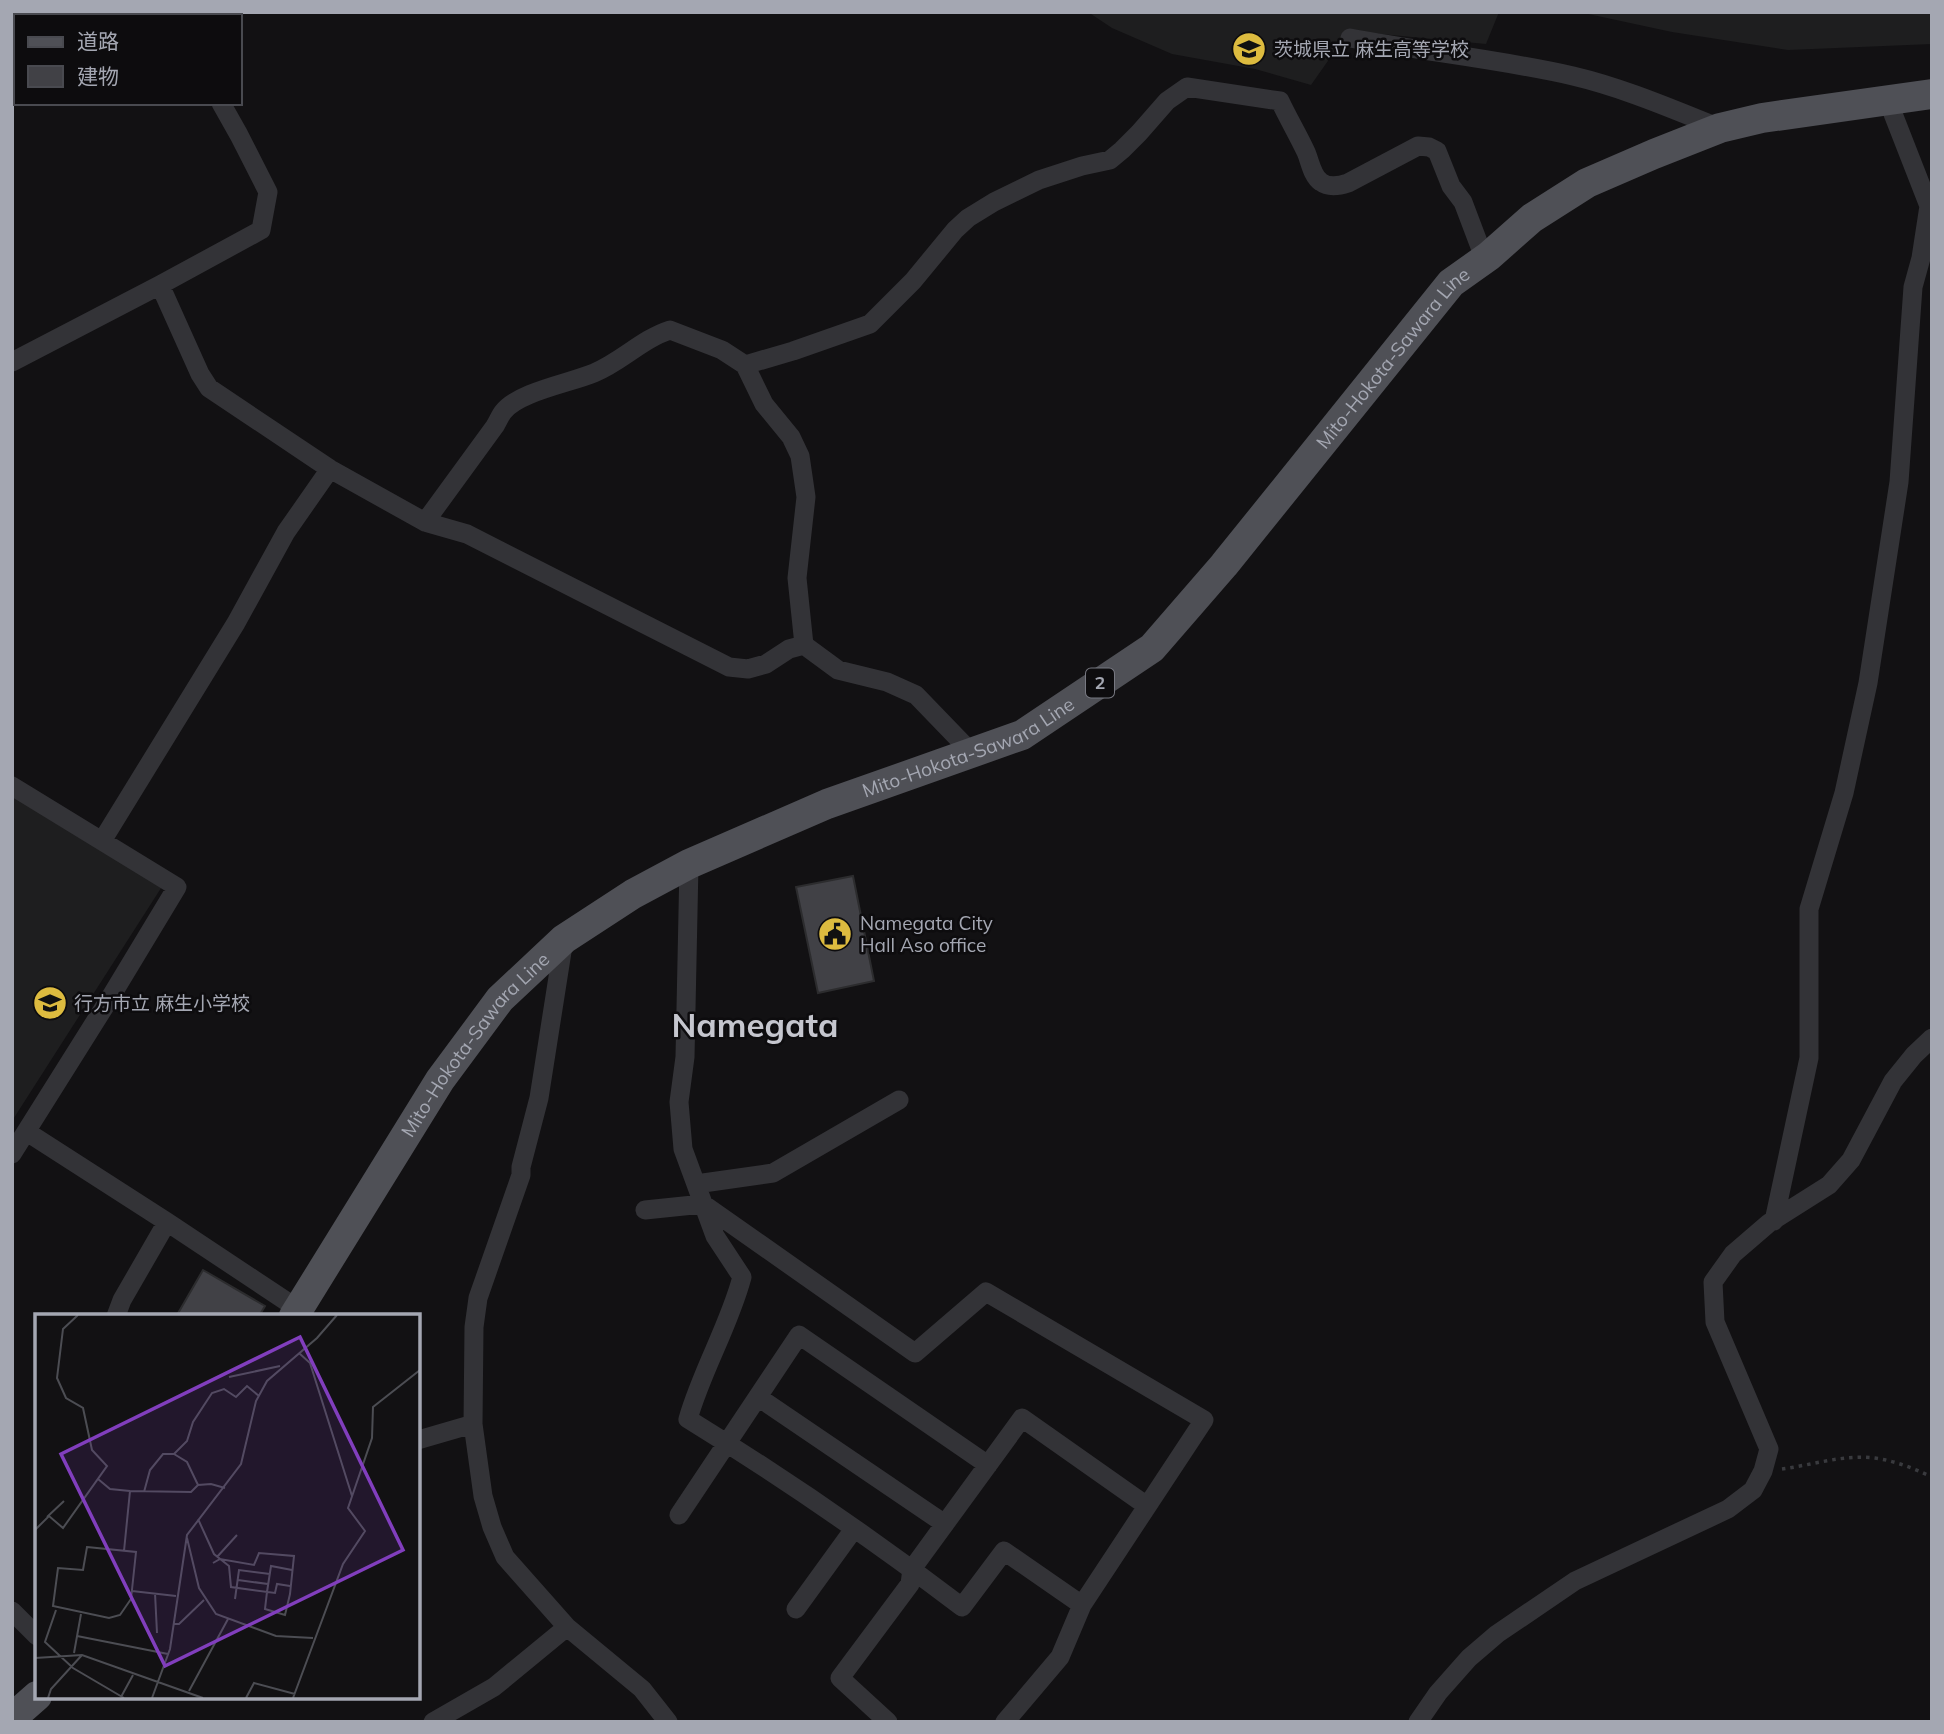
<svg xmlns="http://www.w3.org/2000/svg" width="1944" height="1734" font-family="Mulish,'Noto Sans JP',sans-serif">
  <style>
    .built { fill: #1e1e1f }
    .building { fill: #414146; stroke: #2c2c2e; stroke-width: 2 }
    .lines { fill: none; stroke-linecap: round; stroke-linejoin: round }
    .path { stroke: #393a3e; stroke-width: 3.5; stroke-dasharray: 3.5 5; stroke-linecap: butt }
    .minor { stroke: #333337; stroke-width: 19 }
    .primary { stroke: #4f5056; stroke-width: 30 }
    .labels { text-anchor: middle; stroke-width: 5; stroke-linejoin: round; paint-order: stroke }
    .shield { fill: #0d0c0e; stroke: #777881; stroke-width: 2 }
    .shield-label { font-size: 18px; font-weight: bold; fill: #a4a7b2 }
    .poi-label { font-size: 19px; fill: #a4a7b2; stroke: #0d0c0e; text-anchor: start }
    .street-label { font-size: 19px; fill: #a4a7b2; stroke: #0d0c0e }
    .town-label { font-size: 33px; font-weight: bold; fill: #c5c6ce; stroke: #0d0c0e }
    .inset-road { fill: none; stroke: #4c4d53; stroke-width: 2 }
    .view { fill: #813ebd; fill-opacity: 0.15; stroke: #813ebd; stroke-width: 3.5 }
    .inset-edge { fill: none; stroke: #a4a7b2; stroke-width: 3.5 }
  </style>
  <rect width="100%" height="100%" fill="#121113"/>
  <!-- built -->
  <path class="built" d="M1088,12h411l-13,32 -137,-13 -38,54 -56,-16 -83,-15 -60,-26z
    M1579,12h353v32l-144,6 -116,-18z
    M12,789l151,96 -151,236z"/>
  <!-- building -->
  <path class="building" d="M853,876l21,105 -56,12 -22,-106z
    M203,1270l62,36 -6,10 -82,-1z"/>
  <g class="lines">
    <!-- path -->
    <path class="path" d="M1782,1469c30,-4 63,-15 93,-11 20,3 38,10 57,19"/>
    <!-- minor -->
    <path class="minor" d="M233,16l1,-4
      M1350,38c74,14 149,21 223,38 51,12 99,33 147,52
      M160,285l40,89 9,14 121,81 95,53 42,12 262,133 19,2 18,-5 23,-15 15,-4
      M12,362l148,-77 101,-55 7,-38 -29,-57 -18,-32
      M745,365l19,39 27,33 9,19 6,41 -9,81 7,67 34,25 49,12 29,13 56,58
      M425,522l70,-96c3,-5 5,-10 8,-14 15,-20 67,-29 91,-39 27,-11 48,-34 76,-43l52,20 23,15 48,-14 77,-27 43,-43 42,-51 13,-12 26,-16 45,-22 43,-14 28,-6 12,-10 17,-17 28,-32 20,-14 93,14c8,17 18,34 26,51 4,9 6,24 15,30 8,6 18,4 27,1l70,-37 11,1 8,4 14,35 12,16 17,45 9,9
      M12,786l165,101 -67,111 -98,156
      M102,841l134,-218 50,-91 44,-63
      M689,864l-4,193 -6,45 4,47 32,87 27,41c-13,49 -40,93 -54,142 94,58 186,121 274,188l42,-56 78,54
      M564,939l-25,159 -18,69v8l-43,123 -4,29 -1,97 10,72 9,31 13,30 62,70 75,62 26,33
      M27,1132l140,90 131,87
      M696,1184l77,-11 126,-73
      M645,1210l58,-6 212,149 71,-61 218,128 -122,185 -22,52 -55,65
      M1774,1221l35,-163v-149l35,-116 24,-110 31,-201 14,-195 8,-29 8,-52 -41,-105
      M116,1316l6,-16 45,-78
      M758,1397l187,127
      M418,1440l55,-16
      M679,1515l120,-180 189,130
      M796,1609l58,-80
      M12,1611l25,25
      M433,1722l61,-35 73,-60
      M888,1722l-48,-44 70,-94 2,-15 110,-151 125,88
      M1418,1722l20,-29 31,-35 28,-24 78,-53 153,-72 25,-19 10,-19 6,-22 -54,-127 -2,-40 20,-28 36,-31 60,-38 22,-25 42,-79 21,-26 18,-17"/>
    <!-- primary -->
    <g class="primary">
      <path id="s1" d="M294,1316l146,-236 60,-81 64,-60 69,-45 56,-30 138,-60 195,-69 130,-87 72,-83 227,-282 38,-27 43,-38 55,-35 67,-29 66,-26 42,-10 170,-24"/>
      <path d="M12,1718l25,-22"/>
    </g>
  </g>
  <!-- icons -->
  <defs>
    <g id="school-disc" transform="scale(1.75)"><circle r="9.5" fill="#ddbb3f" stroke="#0d0c0e"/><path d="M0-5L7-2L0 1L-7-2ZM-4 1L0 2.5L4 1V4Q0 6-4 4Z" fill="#111"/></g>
    <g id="civic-disc" transform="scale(1.75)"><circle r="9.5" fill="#ddbb3f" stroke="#0d0c0e"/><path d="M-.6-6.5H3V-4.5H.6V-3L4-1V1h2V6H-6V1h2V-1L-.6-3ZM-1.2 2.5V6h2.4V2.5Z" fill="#111"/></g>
  </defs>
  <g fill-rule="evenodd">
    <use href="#school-disc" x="1249" y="49"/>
    <use href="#civic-disc" x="835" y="934"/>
    <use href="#school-disc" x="50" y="1003"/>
  </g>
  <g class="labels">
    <!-- shield labels -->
    <rect class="shield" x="1086" y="668.5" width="28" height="29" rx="5"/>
    <g class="shield-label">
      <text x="1100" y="689">2</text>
    </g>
    <!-- poi labels -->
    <g class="poi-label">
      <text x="1274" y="56">茨城県立 麻生高等学校</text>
      <text x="860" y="930">Namegata City<tspan x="860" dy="22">Hall Aso office</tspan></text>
      <text x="74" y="1010">行方市立 麻生小学校</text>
    </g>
    <!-- street labels -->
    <g class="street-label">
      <text dy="7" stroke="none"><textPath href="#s1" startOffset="1503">Mito-Hokota-Sawara Line</textPath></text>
      <text dy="7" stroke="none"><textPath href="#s1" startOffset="915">Mito-Hokota-Sawara Line</textPath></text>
      <text dy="7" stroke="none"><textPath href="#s1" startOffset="327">Mito-Hokota-Sawara Line</textPath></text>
    </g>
    <!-- town labels -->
    <g class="town-label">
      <text x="755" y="1037">Namegata</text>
    </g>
  </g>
  <!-- overview -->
  <g transform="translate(35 1314)">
    <rect width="385" height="385" fill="#121113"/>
    <path class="inset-road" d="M264,39l11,10 42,133M194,63l51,-11M139,140l13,8 11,23M63,165l12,10 20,2 61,1 7,-7 13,-1 14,4M109,178l6,-22 13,-16h11l13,-13 6,-19 19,-29 12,-4 12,8 11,-11 12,10M12,203l17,-16M163,205l16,35 15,12 2,21 44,6 2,-9 13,2M0,216l14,-14 14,12 44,-62 -15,-16 -9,-42 -17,-10 -9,-20 6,-49 15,-14M152,224l12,50 17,26 60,22 37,2M52,233l49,5 -5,47 -11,16 -11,3 -56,-12 5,-38 25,2zM89,237l6,-60M182,243l20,-22M178,249l7,-4 34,6 5,-12 35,3 -4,38 -5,21 -20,-6 2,-17 4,-26 21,4M203,266l30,4M97,277l44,5M120,279l2,40M200,285l4,-29 31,4M21,296l-11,32 28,26 51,30M138,310h6l25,-24M42,322l91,18M39,339l7,-39M0,344l47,-3 121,43M154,377l39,-72M86,383l12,-22M13,384l3,-9 31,-34M117,384l18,-49 17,-114 54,-71 15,-63 11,-20 50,-43 20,-23M211,384l8,-15 41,11M258,384l50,-134 22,-33 -17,-23 24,-70 1,-31 47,-37"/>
    <path class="view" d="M265,23l103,213 -238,116 -104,-212z"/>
    <rect width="385" height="385" class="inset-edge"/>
  </g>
  <!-- border -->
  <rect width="1944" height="1734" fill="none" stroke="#a4a7b2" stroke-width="28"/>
  <!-- legend -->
  <rect x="14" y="14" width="228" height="91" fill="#0d0c0e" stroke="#494a50" stroke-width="2"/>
  <rect x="28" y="37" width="35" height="10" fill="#4f5056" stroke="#494a50" stroke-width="2"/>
  <text x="77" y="49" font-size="21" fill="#a4a7b2">道路</text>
  <rect x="28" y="66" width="35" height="21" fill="#414146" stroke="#494a50" stroke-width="2"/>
  <text x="77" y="84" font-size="21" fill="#a4a7b2">建物</text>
</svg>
